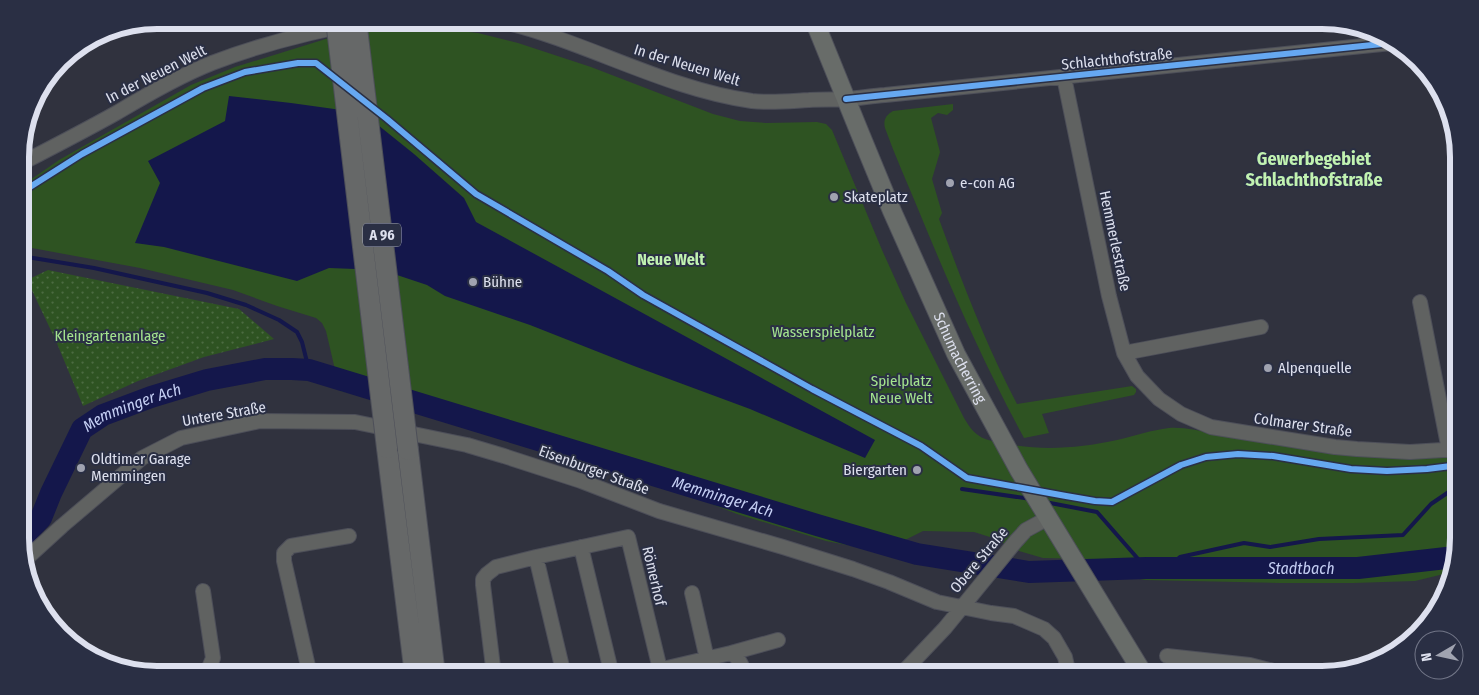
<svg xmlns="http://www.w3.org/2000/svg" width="1479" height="695" font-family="'Fira Sans Condensed',sans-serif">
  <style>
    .green { fill: #2e5322 }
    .garden { fill: url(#garden-dots) }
    .water { fill: #14174b }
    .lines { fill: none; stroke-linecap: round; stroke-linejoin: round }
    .stream { stroke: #14174b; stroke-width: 4 }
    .river { stroke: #14174b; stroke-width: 22 }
    .minor-casing { stroke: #4d4f59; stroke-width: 16 }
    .major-casing { stroke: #4d4f59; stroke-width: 20 }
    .highway-casing { stroke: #4d4f59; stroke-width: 22 }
    .minor { stroke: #606261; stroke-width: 14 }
    .major { stroke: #686c69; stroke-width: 18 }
    .highway { stroke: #666868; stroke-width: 20 }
    .highway-bridge-casing { stroke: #4d4f59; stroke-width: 22; stroke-linecap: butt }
    .highway-bridge { stroke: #666868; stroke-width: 20 }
    .cycleway-casing { stroke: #2a2f44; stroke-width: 9 }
    .cycleway { stroke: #66a8f1; stroke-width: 6 }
    .poi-dot { fill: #a0a3b0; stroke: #2a2f44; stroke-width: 2 }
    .labels { text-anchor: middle; stroke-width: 4; stroke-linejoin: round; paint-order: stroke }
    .shield { fill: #2a2f44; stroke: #a7abbb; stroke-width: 1 }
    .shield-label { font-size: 14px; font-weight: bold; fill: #dde0ee }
    .street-label { font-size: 15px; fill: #dde0ee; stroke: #2a2f44 }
    .poi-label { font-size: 15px; fill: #dde0ee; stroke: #2a2f44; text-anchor: start }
    .park-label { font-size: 15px; fill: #a4e48e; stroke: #2a2f44 }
    .neighbourhood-label { font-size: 16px; font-weight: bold; fill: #c1f2b1; stroke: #2a2f44 }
    .water-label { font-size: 16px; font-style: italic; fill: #c4cef3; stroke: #2a2f44 }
    .quarter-label { font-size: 18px; font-weight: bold; fill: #c1f2b1; stroke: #2a2f44 }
    .rim { fill: none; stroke: #dde0ee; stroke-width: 6 }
  </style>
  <defs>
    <pattern id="garden-dots" width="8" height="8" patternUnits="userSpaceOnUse" patternTransform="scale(1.25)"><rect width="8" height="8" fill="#2e5322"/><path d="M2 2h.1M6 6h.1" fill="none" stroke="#4c6b42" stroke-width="1.8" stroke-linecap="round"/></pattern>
  </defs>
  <rect width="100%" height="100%" fill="#30323e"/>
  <!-- green -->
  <path class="green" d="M379,29h62l37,4 40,10 73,24 122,47 27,7 26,2 51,-1 9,2 6,6 50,120 24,53 58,115c13,22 20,21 43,26 37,7 73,4 110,-4 17,-4 35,-10 52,-12 15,-1 31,3 46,6l202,24 42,-1v82l-7,33 -37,9 -62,2h-73l-135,-3 -27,-5 -25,-16 -50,-1 -24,-7 -26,-13 -19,-6 -51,-1 -22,11 -28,8 -47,-9 -89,-27 -160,-62 -91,-31 -58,-9 -88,-21 -14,-60 -4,-8 -6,-5 -39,-12 -44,-16 -93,-22 -119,-22 -1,-59 39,-27 132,-75 44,-18 110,-34z
    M953,104v6l-6,5 -9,-2 -7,5 9,34 -8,27 10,34 -3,6c23,63 47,126 78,185l115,-18 4,3v3l-2,3 -92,19 7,19 -25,5c-40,-74 -74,-151 -106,-229 -11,-27 -23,-53 -33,-81 -2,-8 1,-13 8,-17z"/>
  <!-- garden -->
  <path class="garden" d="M48,270l191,39 35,30 -70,18 -66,24 -55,25 -27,-65 -29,-61z"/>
  <!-- water -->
  <path class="water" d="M229,96l62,7 72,10 51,41 50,44 12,24 399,218 -10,18 -115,-49 -116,-43 -104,-41 -85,-29 -18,-11 -45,-15 -53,-2 -32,13 -133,-34 -29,-4 25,-60 -12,-22 77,-40z"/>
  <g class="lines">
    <!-- stream -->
    <path class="stream" d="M248,29l1,-9
      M21,256l73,12 113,25 39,12 33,15 18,12 5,10 7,28
      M962,489l69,10
      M1045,502l52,10 49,56
      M1167,568l13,-11 64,-14 26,4 49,-8 84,-4 28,-31 28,-19"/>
    <!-- river -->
    <path class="river" id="s1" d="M21,539l20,-21 10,-25 31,-64 21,-14 48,-18 56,-17 58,-11h27l17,1 508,155 100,29 112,18 117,-4h212l97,-11"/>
    <!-- minor casing -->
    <g class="minor-casing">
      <path id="minor" d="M495,20c87,19 169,69 257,81 19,2 38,0 57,-1 13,-1 26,0 38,-1 13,-1 25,-3 38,-4l507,-52
        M1064,77l45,219 15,57 13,23 22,23 22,15 30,13 124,20 22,2 53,3 49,-3
        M20,164c33,-17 66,-34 98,-52 30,-18 61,-36 94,-49 52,-20 106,-33 161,-43
        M1420,302l29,148
        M1124,353l137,-26
        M581,547l31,128
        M536,557l28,118
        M23,560l5,-3 34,-31 80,-68 39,-20 79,-17 95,1 112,23 37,11 77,25 78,30 124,36 70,22 36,13 48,20 54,11 23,3 30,13 10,9 11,19 4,18
        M203,591l10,67 -7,17
        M692,593l15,66
        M731,653l47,-13
        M1167,656l83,9 39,10
        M310,675l-26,-114v-8l7,-7 58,-10
        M494,675l-11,-90v-6l4,-5 9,-7 40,-10 92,-20 32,132
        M637,675l94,-22c8,5 11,12 14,22
        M897,675l10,-7 38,-40 71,-87 10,-11 22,-12"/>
    </g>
    <!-- major casing -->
    <g class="major-casing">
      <g id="major">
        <path id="s2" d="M814,20l45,111 33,80 64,143 63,116 125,205"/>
      </g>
    </g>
    <!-- highway casing -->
    <g class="highway-casing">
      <path id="highway" d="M387,448l28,227
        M408,450l27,225"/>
    </g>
    <!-- minor -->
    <use href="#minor" class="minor"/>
    <!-- major -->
    <use href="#major" class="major"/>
    <!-- highway -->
    <use href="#highway" class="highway"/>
    <!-- highway-bridge casing -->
    <g class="highway-bridge-casing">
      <path id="highway-bridge" d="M336,20l51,428
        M356,20l52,430"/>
    </g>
    <!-- highway-bridge -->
    <use href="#highway-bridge" class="highway-bridge"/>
    <!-- cycleway casing -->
    <g class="cycleway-casing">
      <path id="cycleway" d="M846,99l546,-56
        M20,195l10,-8 52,-33 121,-66 42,-16 53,-9h18l71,56 89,75 132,77 35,24 169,94 109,57 46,32 99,18 29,5 17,1 69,-37 25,-8 32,-3 35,2 78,13 36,2 40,-2 32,-4"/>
    </g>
    <!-- cycleway -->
    <use href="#cycleway" class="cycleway"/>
  </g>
  <!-- markers -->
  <g class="poi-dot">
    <circle cx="950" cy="183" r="5"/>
    <circle cx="834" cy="197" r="5"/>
    <circle cx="473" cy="282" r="5"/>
    <circle cx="1268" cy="368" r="5"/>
    <circle cx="81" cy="468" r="5"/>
    <circle cx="917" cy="470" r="5"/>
  </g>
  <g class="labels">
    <!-- shield labels -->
    <rect class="shield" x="363" y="223.5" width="38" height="23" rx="4"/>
    <g class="shield-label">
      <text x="382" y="240">A 96</text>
    </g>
    <!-- street labels -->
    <g class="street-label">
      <text transform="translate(1117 59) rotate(-6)" y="5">Schlachthofstraße</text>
      <text transform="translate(687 65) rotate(17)" y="5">In der Neuen Welt</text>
      <text transform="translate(156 74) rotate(-27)" y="5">In der Neuen Welt</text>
      <text transform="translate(1115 241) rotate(78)" y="5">Hemmerlestraße</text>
      <text dy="5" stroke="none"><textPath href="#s2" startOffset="368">Schumacherring</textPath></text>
      <text transform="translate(224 414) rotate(-10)" y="5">Untere Straße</text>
      <text transform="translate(1303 425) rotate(8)" y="5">Colmarer Straße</text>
      <text transform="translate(594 470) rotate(20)" y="5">Eisenburger Straße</text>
      <text transform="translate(979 560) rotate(-50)" y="5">Obere Straße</text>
      <text transform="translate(654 576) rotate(77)" y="5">Römerhof</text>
    </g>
    <!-- poi labels -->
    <g class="poi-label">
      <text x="960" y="188">e-con AG</text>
      <text x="844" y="202">Skateplatz</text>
      <text x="483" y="287">Bühne</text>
      <text x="1278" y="373">Alpenquelle</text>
      <text x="91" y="464">Oldtimer Garage<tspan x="91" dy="17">Memmingen</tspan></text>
      <text x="907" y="475" text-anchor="end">Biergarten</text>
    </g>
    <!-- park labels -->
    <g class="park-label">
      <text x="823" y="337">Wasserspielplatz</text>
      <text x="110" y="341">Kleingartenanlage</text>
      <text x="901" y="386">Spielplatz<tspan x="901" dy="17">Neue Welt</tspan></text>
    </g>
    <!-- neighbourhood labels -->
    <g class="neighbourhood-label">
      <text x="671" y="265">Neue Welt</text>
    </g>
    <!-- water labels -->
    <g class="water-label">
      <text dy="6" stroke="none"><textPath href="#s1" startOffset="182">Memminger Ach</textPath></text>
      <text dy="6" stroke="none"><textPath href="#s1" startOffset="798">Memminger Ach</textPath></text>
      <text dy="6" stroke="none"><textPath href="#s1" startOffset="1386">Stadtbach</textPath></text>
    </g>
    <!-- quarter labels -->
    <g class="quarter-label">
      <text x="1314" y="165">Gewerbegebiet<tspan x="1314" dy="21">Schlachthofstraße</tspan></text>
    </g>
  </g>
  <!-- crop -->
  <path d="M0 0H1479V695H0ZM157 29H1322A128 128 0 0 1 1450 157V538A128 128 0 0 1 1322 666H157A128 128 0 0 1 29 538V157A128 128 0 0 1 157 29Z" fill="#2a2f44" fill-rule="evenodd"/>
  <path class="rim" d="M157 29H1322A128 128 0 0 1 1450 157V538A128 128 0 0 1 1322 666H157A128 128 0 0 1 29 538V157A128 128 0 0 1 157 29Z"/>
  <!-- north arrow -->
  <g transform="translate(1439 655) rotate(261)"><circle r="24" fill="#2a2f44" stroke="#727688"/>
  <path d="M0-4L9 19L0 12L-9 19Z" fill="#a0a3b0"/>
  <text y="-8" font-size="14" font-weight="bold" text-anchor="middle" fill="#dde0ee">N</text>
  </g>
</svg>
